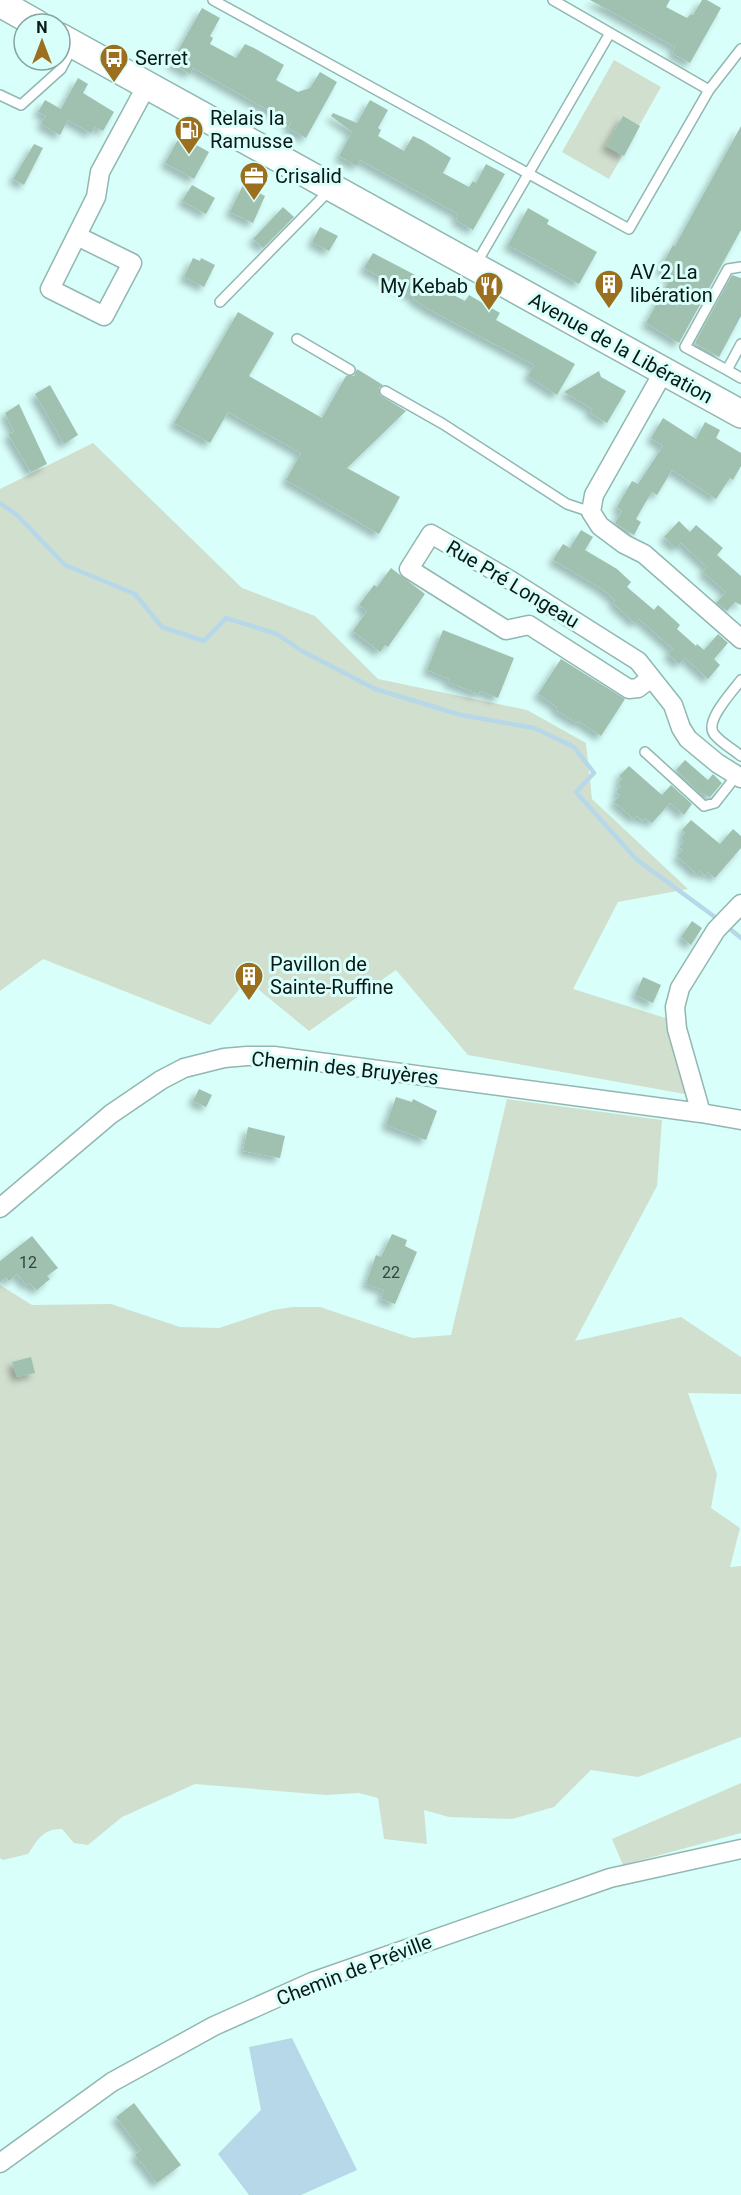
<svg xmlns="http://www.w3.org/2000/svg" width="741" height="2195" font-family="Roboto,sans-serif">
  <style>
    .green { fill: #d1dfcf }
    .water { fill: #b6d8e9 }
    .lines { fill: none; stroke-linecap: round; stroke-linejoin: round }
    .stream { stroke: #b6d8e9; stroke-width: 4.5 }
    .building { fill: #a0c0b0; filter: url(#shadow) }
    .service-casing { stroke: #92b7b2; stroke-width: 12 }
    .minor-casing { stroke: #92b7b2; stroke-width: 21 }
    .primary-casing { stroke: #92b7b2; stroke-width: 30 }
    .service { stroke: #fff; stroke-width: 9 }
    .minor { stroke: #fff; stroke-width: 18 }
    .primary { stroke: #fff; stroke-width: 27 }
    .labels { text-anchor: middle; stroke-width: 6; stroke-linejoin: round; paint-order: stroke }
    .number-label { font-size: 16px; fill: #30433d }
    .poi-label { font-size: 20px; fill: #0a1917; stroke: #d8fffa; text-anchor: start }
    .street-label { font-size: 20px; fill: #0a1917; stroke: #d8fffa }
  </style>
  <defs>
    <filter id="shadow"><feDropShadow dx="-5" dy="5" stdDeviation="3" flood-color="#0004"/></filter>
  </defs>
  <rect width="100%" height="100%" fill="#d8fffa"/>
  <!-- green -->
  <path class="green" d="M614,60l47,27 -52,92 -47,-27z
    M93,443l149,145 73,28 63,63 149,31 59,33 6,56 96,90 -70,13 -45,87 102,32 21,75 -228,-41 -72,-85 -87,61 -62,-51 -37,45 -167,-66 -43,32v-502z
    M507,1099l155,21 -5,66 -82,155 106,-24 60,40v37l-53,-1 29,81 -6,34 29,20 -10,39 11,-1v171l-103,40 -47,-7 -37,37 -42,12 -63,-2 -25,-7 3,34 -43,-5 -6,-41 -19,-5 -33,2 -131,-11 -73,33 -34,28 -14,-2 -12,-14c-20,0 -24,11 -34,25l-25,6 -3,-2v-573l32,20 79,-1 69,23 39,1 54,-18 20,-3h27l92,31 39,-3z
    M741,1783v50l-118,32 -11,-26z"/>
  <!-- water -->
  <path class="water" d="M292,2038l65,132 -56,25h-52l-31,-41 43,-44 -12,-63z"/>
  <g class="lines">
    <!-- stream -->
    <path class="stream" d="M0,503l17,12 48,50 70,29 27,33 42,14 22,-23 51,16 25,17 73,38 86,26 73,13 40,19 20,26 -18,19 60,67 83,61
      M725,925l16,13"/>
  </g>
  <!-- building -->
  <path class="building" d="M590,0h80l-4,7 21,11 4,-4 2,1 9,-15h5l14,8 -31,55 -18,-10 3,-6z
    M202,8l18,10 -10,18 3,2 -3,6 26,14 9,-14 9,4 30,17 -8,15 22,12 12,-4 10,-16 17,10 -31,56 -18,-10 3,-5 -98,-55 -3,6 -19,-11z
    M78,78l10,6 -5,9 31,19 -11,19 -8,-4 -4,6 -23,-13 -8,15 -19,-11 5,-8 -8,-4 7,-12 16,9z
    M370,100l18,10 -10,18 3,2 -3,6 26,15 9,-15 9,4 29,18 -8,15 26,14 4,-6 3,2 10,-19 19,10 -32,56 -17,-10 2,-6 -98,-54 -3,6 -18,-10 13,-24 -21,-16 2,-3 24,10z
    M623,116l17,10 -16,30 -18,-10z
    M741,126v104l-62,113 -33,-20 26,-47 -12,-7 13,-24 2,1z
    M180,136l29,16 -15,27 -29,-16z
    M34,144l9,4 -19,37 -11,-6z
    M192,185l23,13 -9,16 -24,-13z
    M243,185l22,11 -12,27 -23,-11z
    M283,207l11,10 -31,31 -10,-9z
    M528,208l21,12 -2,4 50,28 -18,32 -71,-39z
    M320,227l18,9 -9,15 -17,-9z
    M373,253l92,48 4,-6 31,18 -4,7 79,44 -18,31 -29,-19 6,-11 -104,-55 -17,-11 1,-2 -50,-29z
    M193,258l7,3 1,-3 14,7 -11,22 -20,-10z
    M732,275l9,3v38l-22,41 -24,-14z
    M238,312l36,21 -25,43 73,42 24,-42h8l3,-7 26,16 -4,3 1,7 26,16 -59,57 53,29 -21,37 -93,-54 15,-27 -73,-41 -18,31 -36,-20z
    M599,371l2,6 25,14 -19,32 -17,-10 2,-4 -28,-17z
    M50,385l28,50 -14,9 -29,-50z
    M19,404l28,60 -16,8 -23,-38 6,-2 -9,-19z
    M663,418l33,21 9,-17 15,8 -4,8 25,15v13l-8,14 -3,-2 -14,21 -44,-29 -15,25 -5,-3 -8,13 -8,14 5,3 -7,13 -19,-12 7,-12 -5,-4 15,-26 6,3 25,-38 -12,-8z
    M679,521l11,11 6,-7 27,23 -6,7 24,21v29l-6,-3 -8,9 -11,-8 10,-11 -23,-20 4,-5 -26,-24 -5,5 -12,-11z
    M581,530l12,7 -8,13 32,19 14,13 -4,5 27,23 4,-5 22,20 -3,4 19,17 1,-2 7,6 14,-16 10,9 -14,16 6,6 -12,14 -23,-21 -6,6 -11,-10 5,-5 -34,-30 -4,4 -22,-20 2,-3 -13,-11 -49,-29 10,-16 7,4z
    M391,568l34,26 -37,53 -3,-2 -5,7 -27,-21 14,-20 -8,-6 15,-20 3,2z
    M443,630l71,28 -16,40 -18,-7 -2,3 -30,-12 1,-3 -22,-9z
    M561,659l64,40 -24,37 -23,-15 -1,2 -21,-13 1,-3 -19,-13z
    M685,760l23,20 5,-6 9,9 -12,14 -8,-4 -1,1 -25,-24z
    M629,766l33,29 9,-10 21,19 -8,11 -14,-12 -18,20 -7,-5 -2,3 -6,-5 -3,3 -20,-17 6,-7 -4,-3 5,-6 -3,-2 4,-5 -3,-3z
    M691,820l29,24 13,-15 8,7v12l-26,30 -7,-6 -2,4 -6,-5 -3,3 -20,-18 6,-6 -4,-3 5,-6 -3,-3 4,-5 -3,-3z
    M692,921l10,7 -11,17 -10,-8z
    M643,977l18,8 -8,18 -18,-8z
    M199,1089l13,6 -6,12 -13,-6z
    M396,1097l16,5 1,-3 24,12 -11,29 -40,-15z
    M248,1127l37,9 -5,22 -37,-7z
    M392,1234l15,6 -2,6 12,6 -22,52 -14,-5 3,-9 -18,-6 10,-29 5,2z
    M32,1236l26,32 -11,8 3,3 -13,11 -8,-7 -3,2 -9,-11 -8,7 -3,-4 -6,5v-21z
    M31,1357l4,16 -18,4 -5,-15z
    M134,2103l47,62 -24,18 -22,-28 6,-5 -25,-33z"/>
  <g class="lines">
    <!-- service casing -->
    <g class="service-casing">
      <path id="service" d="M213,0l416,229 80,-139 32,-41
        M553,0l156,90
        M0,95l21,10 40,-36 12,-23
        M476,264l134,-231
        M220,302l103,-105 4,-9
        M297,339l53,31
        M741,344l-14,26 14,8
        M727,370l-42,-23 43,-78 13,-2
        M385,391l58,33 124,80 24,8
        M741,680c-8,11 -37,41 -27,54 7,9 19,15 27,22
        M645,752l59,54 11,-3 22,-28"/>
    </g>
    <!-- minor casing -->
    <g class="minor-casing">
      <path id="minor" d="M77,236l55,27 -28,53 -54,-27 46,-92 4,-25 47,-87
        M664,371l-70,124 -3,17 9,14 24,18 20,10 97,85
        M651,678l-13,10 -9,1 -100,-64 -23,5 -97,-61 22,-35 79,46 128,81 35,44 8,23 7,11 29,24 24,15
        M701,1113l-24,-84 -2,-22 5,-19 36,-58 25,-26
        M0,1208l111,-94 50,-34 23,-12 40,-10 23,-2h27l427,57 40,7
        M0,2163l112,-81 102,-56 98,-44 298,-104 131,-29"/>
    </g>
    <!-- primary casing -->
    <g class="primary-casing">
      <path id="primary" d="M0,3l37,21
        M60,37l681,377"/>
    </g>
    <!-- service -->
    <use href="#service" class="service"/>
    <!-- minor -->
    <use href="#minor" class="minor"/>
    <!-- primary -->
    <use href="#primary" class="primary"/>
  </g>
  <!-- icons -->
  <defs>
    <g id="bus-pin" transform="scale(1.5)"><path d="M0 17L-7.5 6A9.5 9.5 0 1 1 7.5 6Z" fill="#9c6f1f" stroke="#d8fffa"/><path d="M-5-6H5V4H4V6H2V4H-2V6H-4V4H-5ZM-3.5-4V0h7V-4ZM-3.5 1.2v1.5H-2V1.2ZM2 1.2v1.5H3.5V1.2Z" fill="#fff"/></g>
    <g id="fuel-pin" transform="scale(1.5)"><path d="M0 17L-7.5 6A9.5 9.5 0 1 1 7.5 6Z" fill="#9c6f1f" stroke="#d8fffa"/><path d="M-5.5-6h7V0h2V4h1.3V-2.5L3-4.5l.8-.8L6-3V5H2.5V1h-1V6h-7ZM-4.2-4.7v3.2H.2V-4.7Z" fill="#fff"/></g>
    <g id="office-pin" transform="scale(1.5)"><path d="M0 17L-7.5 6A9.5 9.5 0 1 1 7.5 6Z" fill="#9c6f1f" stroke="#d8fffa"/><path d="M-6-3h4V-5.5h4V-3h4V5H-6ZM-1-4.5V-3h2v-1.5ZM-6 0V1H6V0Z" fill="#fff"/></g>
    <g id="building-pin" transform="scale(1.5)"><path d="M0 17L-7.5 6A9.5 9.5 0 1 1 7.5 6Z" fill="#9c6f1f" stroke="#d8fffa"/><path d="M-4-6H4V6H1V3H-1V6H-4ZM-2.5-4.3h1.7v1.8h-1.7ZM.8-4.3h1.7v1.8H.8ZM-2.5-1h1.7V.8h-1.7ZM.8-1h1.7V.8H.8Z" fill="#fff"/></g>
    <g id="restaurant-pin" transform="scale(1.5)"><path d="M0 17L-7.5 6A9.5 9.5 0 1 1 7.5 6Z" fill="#9c6f1f" stroke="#d8fffa"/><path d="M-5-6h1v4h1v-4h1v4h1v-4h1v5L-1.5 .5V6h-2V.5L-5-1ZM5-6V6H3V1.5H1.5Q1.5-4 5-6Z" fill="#fff"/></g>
  </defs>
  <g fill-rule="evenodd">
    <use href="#bus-pin" x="114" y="58"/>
    <use href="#fuel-pin" x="189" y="130"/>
    <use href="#office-pin" x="254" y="176"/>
    <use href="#building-pin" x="609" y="284"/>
    <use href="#restaurant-pin" x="489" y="286"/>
    <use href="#building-pin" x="249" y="976"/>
  </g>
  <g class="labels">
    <!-- number labels -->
    <g class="number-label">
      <text x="28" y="1268">12</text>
      <text x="391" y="1278">22</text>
    </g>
    <!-- poi labels -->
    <g class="poi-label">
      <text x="135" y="65">Serret</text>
      <text x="210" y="125">Relais la<tspan x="210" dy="23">Ramusse</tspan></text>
      <text x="275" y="183">Crisalid</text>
      <text x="630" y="279">AV 2 La<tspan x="630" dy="23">libération</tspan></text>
      <text x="468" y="293" text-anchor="end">My Kebab</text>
      <text x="270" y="971">Pavillon de<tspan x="270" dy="23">Sainte-Ruffine</tspan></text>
    </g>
    <!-- street labels -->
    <g class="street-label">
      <text transform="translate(621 348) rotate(29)" y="7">Avenue de la Libération</text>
      <text transform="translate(513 584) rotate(31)" y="7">Rue Pré Longeau</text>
      <text transform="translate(345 1068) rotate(6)" y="7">Chemin des Bruyères</text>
      <text transform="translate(354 1970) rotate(-21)" y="7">Chemin de Préville</text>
    </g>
  </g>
  <!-- north arrow -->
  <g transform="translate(42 42)"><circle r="28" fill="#d8fffa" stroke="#86a39f" stroke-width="1.5"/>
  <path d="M0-4.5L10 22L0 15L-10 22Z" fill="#9c6f1f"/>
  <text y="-9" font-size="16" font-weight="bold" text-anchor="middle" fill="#0a1917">N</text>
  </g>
</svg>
